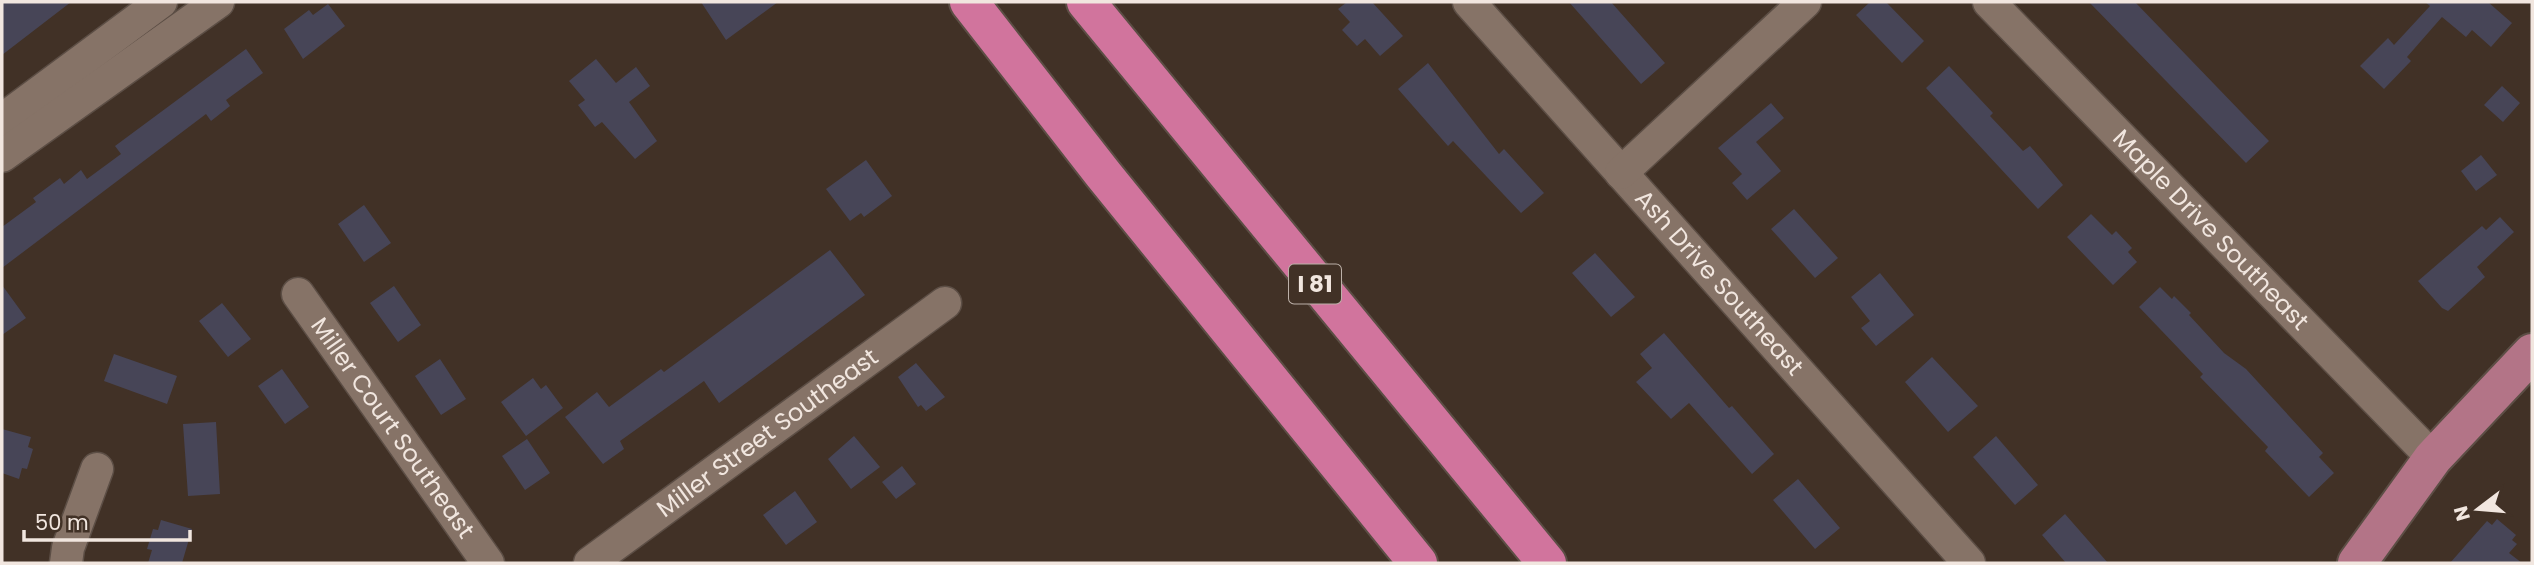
<svg xmlns="http://www.w3.org/2000/svg" width="2534" height="565" font-family="Poppins,sans-serif">
  <style>
    .building { fill: #474557 }
    .lines { fill: none; stroke-linecap: round; stroke-linejoin: round }
    .minor-casing { stroke: #5c4e45; stroke-width: 35 }
    .major-casing { stroke: #5c4e45; stroke-width: 42 }
    .highway-casing { stroke: #5c4e45; stroke-width: 42 }
    .minor { stroke: #867367; stroke-width: 32 }
    .major { stroke: #b37487; stroke-width: 38 }
    .highway { stroke: #d1749d; stroke-width: 38 }
    .labels { text-anchor: middle; stroke-width: 6; stroke-linejoin: round; paint-order: stroke }
    .shield { fill: #413126; stroke: #bcb0a8; stroke-width: 2 }
    .shield-label { font-size: 23px; font-weight: bold; fill: #f1e6df }
    .street-label { font-size: 24px; fill: #f1e6df; stroke: #413126 }
  </style>
  <rect width="100%" height="100%" fill="#413126"/>
  <!-- building -->
  <path class="building" d="M2,2h69l-69,53z
    M701,2h77l-52,38z
    M1347,2h25l31,34 -23,20 -15,-17 -8,7 -15,-16 8,-8 -12,-13z
    M1569,2h42l54,61 -24,21z
    M1870,2h16l38,39 -22,22 -46,-48z
    M2089,2h46l134,139 -23,22z
    M2425,2h63l24,21 -21,24 -19,-17 -6,7 -24,-20 -35,40 4,4 -27,28 -24,-23 28,-28 6,7 36,-39z
    M328,4l17,22 -42,33 -19,-30 25,-19 4,5z
    M246,49l17,24 -37,27 4,6 -19,15 -5,-7 -204,154v-41l34,-25 -3,-4 27,-20 4,6 17,-14 6,9 34,-25 -6,-8z
    M596,59l20,24 20,-16 14,19 -21,16 28,39 -22,18 -33,-37 -7,5 -17,-22 7,-5 -16,-19z
    M1428,63l71,91 5,-5 40,44 -23,20 -68,-72 -5,5 -50,-57z
    M1949,66l44,47 -3,3 33,35 7,-5 33,39 -25,24 -112,-121z
    M2502,86l18,17 -17,19 -19,-17z
    M1771,103l13,15 -28,24 25,29 -34,29 -15,-17 10,-9 -24,-26z
    M2481,155l16,20 -21,16 -15,-20z
    M866,160l26,36 -28,21 -3,-4 -11,8 -24,-32z
    M364,205l27,38 -27,19 -26,-38z
    M1794,209l44,49 -23,20 -44,-49z
    M2091,214l21,21 4,-4 16,17 -4,4 9,10 -24,23 -46,-48z
    M2500,217l14,15 -37,35 8,10 -37,34 -6,-3 -24,-27 64,-55 4,4z
    M830,250l35,45 -146,108 -15,-22 -84,60 4,8 -21,15 -38,-47 32,-25 12,15 52,-38 3,3z
    M1595,253l40,44 -24,20 -39,-44z
    M1880,273l34,42 -38,31 -15,-18 9,-7 -19,-24z
    M2,285l24,33 -24,17z
    M394,286l27,39 -23,17 -28,-39z
    M2160,287l12,12 2,-3 17,17 -2,2 35,38 22,16 77,84 -4,4 15,16 -25,24 -44,-46 3,-4 -68,-70 3,-3 -64,-67z
    M222,303l29,36 -23,18 -29,-36z
    M1664,333l65,75 3,-2 42,48 -22,20 -63,-71 -18,16 -35,-37 16,-14 -12,-14z
    M114,354l63,22 -10,28 -63,-23z
    M1932,357l46,49 -30,26 -43,-50z
    M440,359l26,40 -25,16 -26,-39z
    M916,363l29,34 -19,14 -5,-6 -3,2 -20,-30z
    M282,369l27,38 -24,17 -27,-38z
    M533,378l8,11 5,-4 17,23 -37,28 -25,-34z
    M216,422l4,72 -32,2 -5,-72z
    M2,429l29,8 -3,10 5,2 -6,20 -5,-1 -3,11 -17,-6z
    M854,436l26,31 -29,22 -23,-30z
    M1996,436l42,49 -23,20 -42,-48z
    M527,439l23,34 -25,17 -23,-34z
    M902,466l14,18 -20,15 -14,-17z
    M1798,479l42,49 -25,21 -42,-49z
    M795,491l22,31 -31,23 -23,-30z
    M2065,514l43,49h-42l-24,-28z
    M2497,519l19,16 -4,5 5,4 -8,9 13,10h-72l37,-42 5,4z
    M161,520l31,9 -10,34h-34l4,-13 -5,-1 6,-20 5,1z"/>
  <g class="lines">
    <!-- minor casing -->
    <g class="minor-casing">
      <g id="minor">
        <path id="s1" d="M1469,2l500,561"/>
        <path id="s2" d="M1989,2l444,456"/>
        <path d="M2,120l159,-118"/>
        <path d="M2,156l216,-154"/>
        <path d="M1621,173l184,-171"/>
        <path id="s3" d="M298,294l190,269"/>
        <path d="M66,563l2,-15 29,-79"/>
        <path id="s4" d="M590,563l355,-260"/>
      </g>
    </g>
    <!-- major casing -->
    <g class="major-casing">
      <path id="major" d="M2357,563l76,-105 99,-105"/>
    </g>
    <!-- highway casing -->
    <g class="highway-casing">
      <path id="highway" d="M969,2l134,172 315,389
        M1086,2l461,561"/>
    </g>
    <!-- minor -->
    <use href="#minor" class="minor"/>
    <!-- major -->
    <use href="#major" class="major"/>
    <!-- highway -->
    <use href="#highway" class="highway"/>
  </g>
  <g class="labels">
    <!-- shield labels -->
    <rect class="shield" x="1289" y="264.5" width="52" height="39" rx="5"/>
    <g class="shield-label">
      <text x="1315" y="292">I 81</text>
    </g>
    <!-- street labels -->
    <g class="street-label">
      <text dy="8" stroke="none"><textPath href="#s2" startOffset="318">Maple Drive Southeast</textPath></text>
      <text dy="8" stroke="none"><textPath href="#s1" startOffset="376">Ash Drive Southeast</textPath></text>
      <text dy="8" stroke="none"><textPath href="#s3" startOffset="164">Miller Court Southeast</textPath></text>
      <text dy="8" stroke="none"><textPath href="#s4" startOffset="220">Miller Street Southeast</textPath></text>
    </g>
  </g>
  <!-- border -->
  <rect width="2534" height="565" fill="none" stroke="#f1e6df" stroke-width="7"/>
  <!-- north arrow -->
  <g transform="translate(2478 509) rotate(254)" stroke="#413126" stroke-width="5" paint-order="stroke">
  <path d="M0-5L12 26L0 18L-12 26Z" fill="#f1e6df"/>
  <text y="-10" font-size="19" font-weight="bold" text-anchor="middle" fill="#f1e6df">N</text>
  </g>
  <!-- scale -->
  <path d="M24 530v10h166v-10" fill="none" stroke="#f1e6df" stroke-width="3.5"/>
  <text x="35" y="530" font-size="21" fill="#f1e6df" stroke="#413126" stroke-width="5" paint-order="stroke">50 m</text>
</svg>
